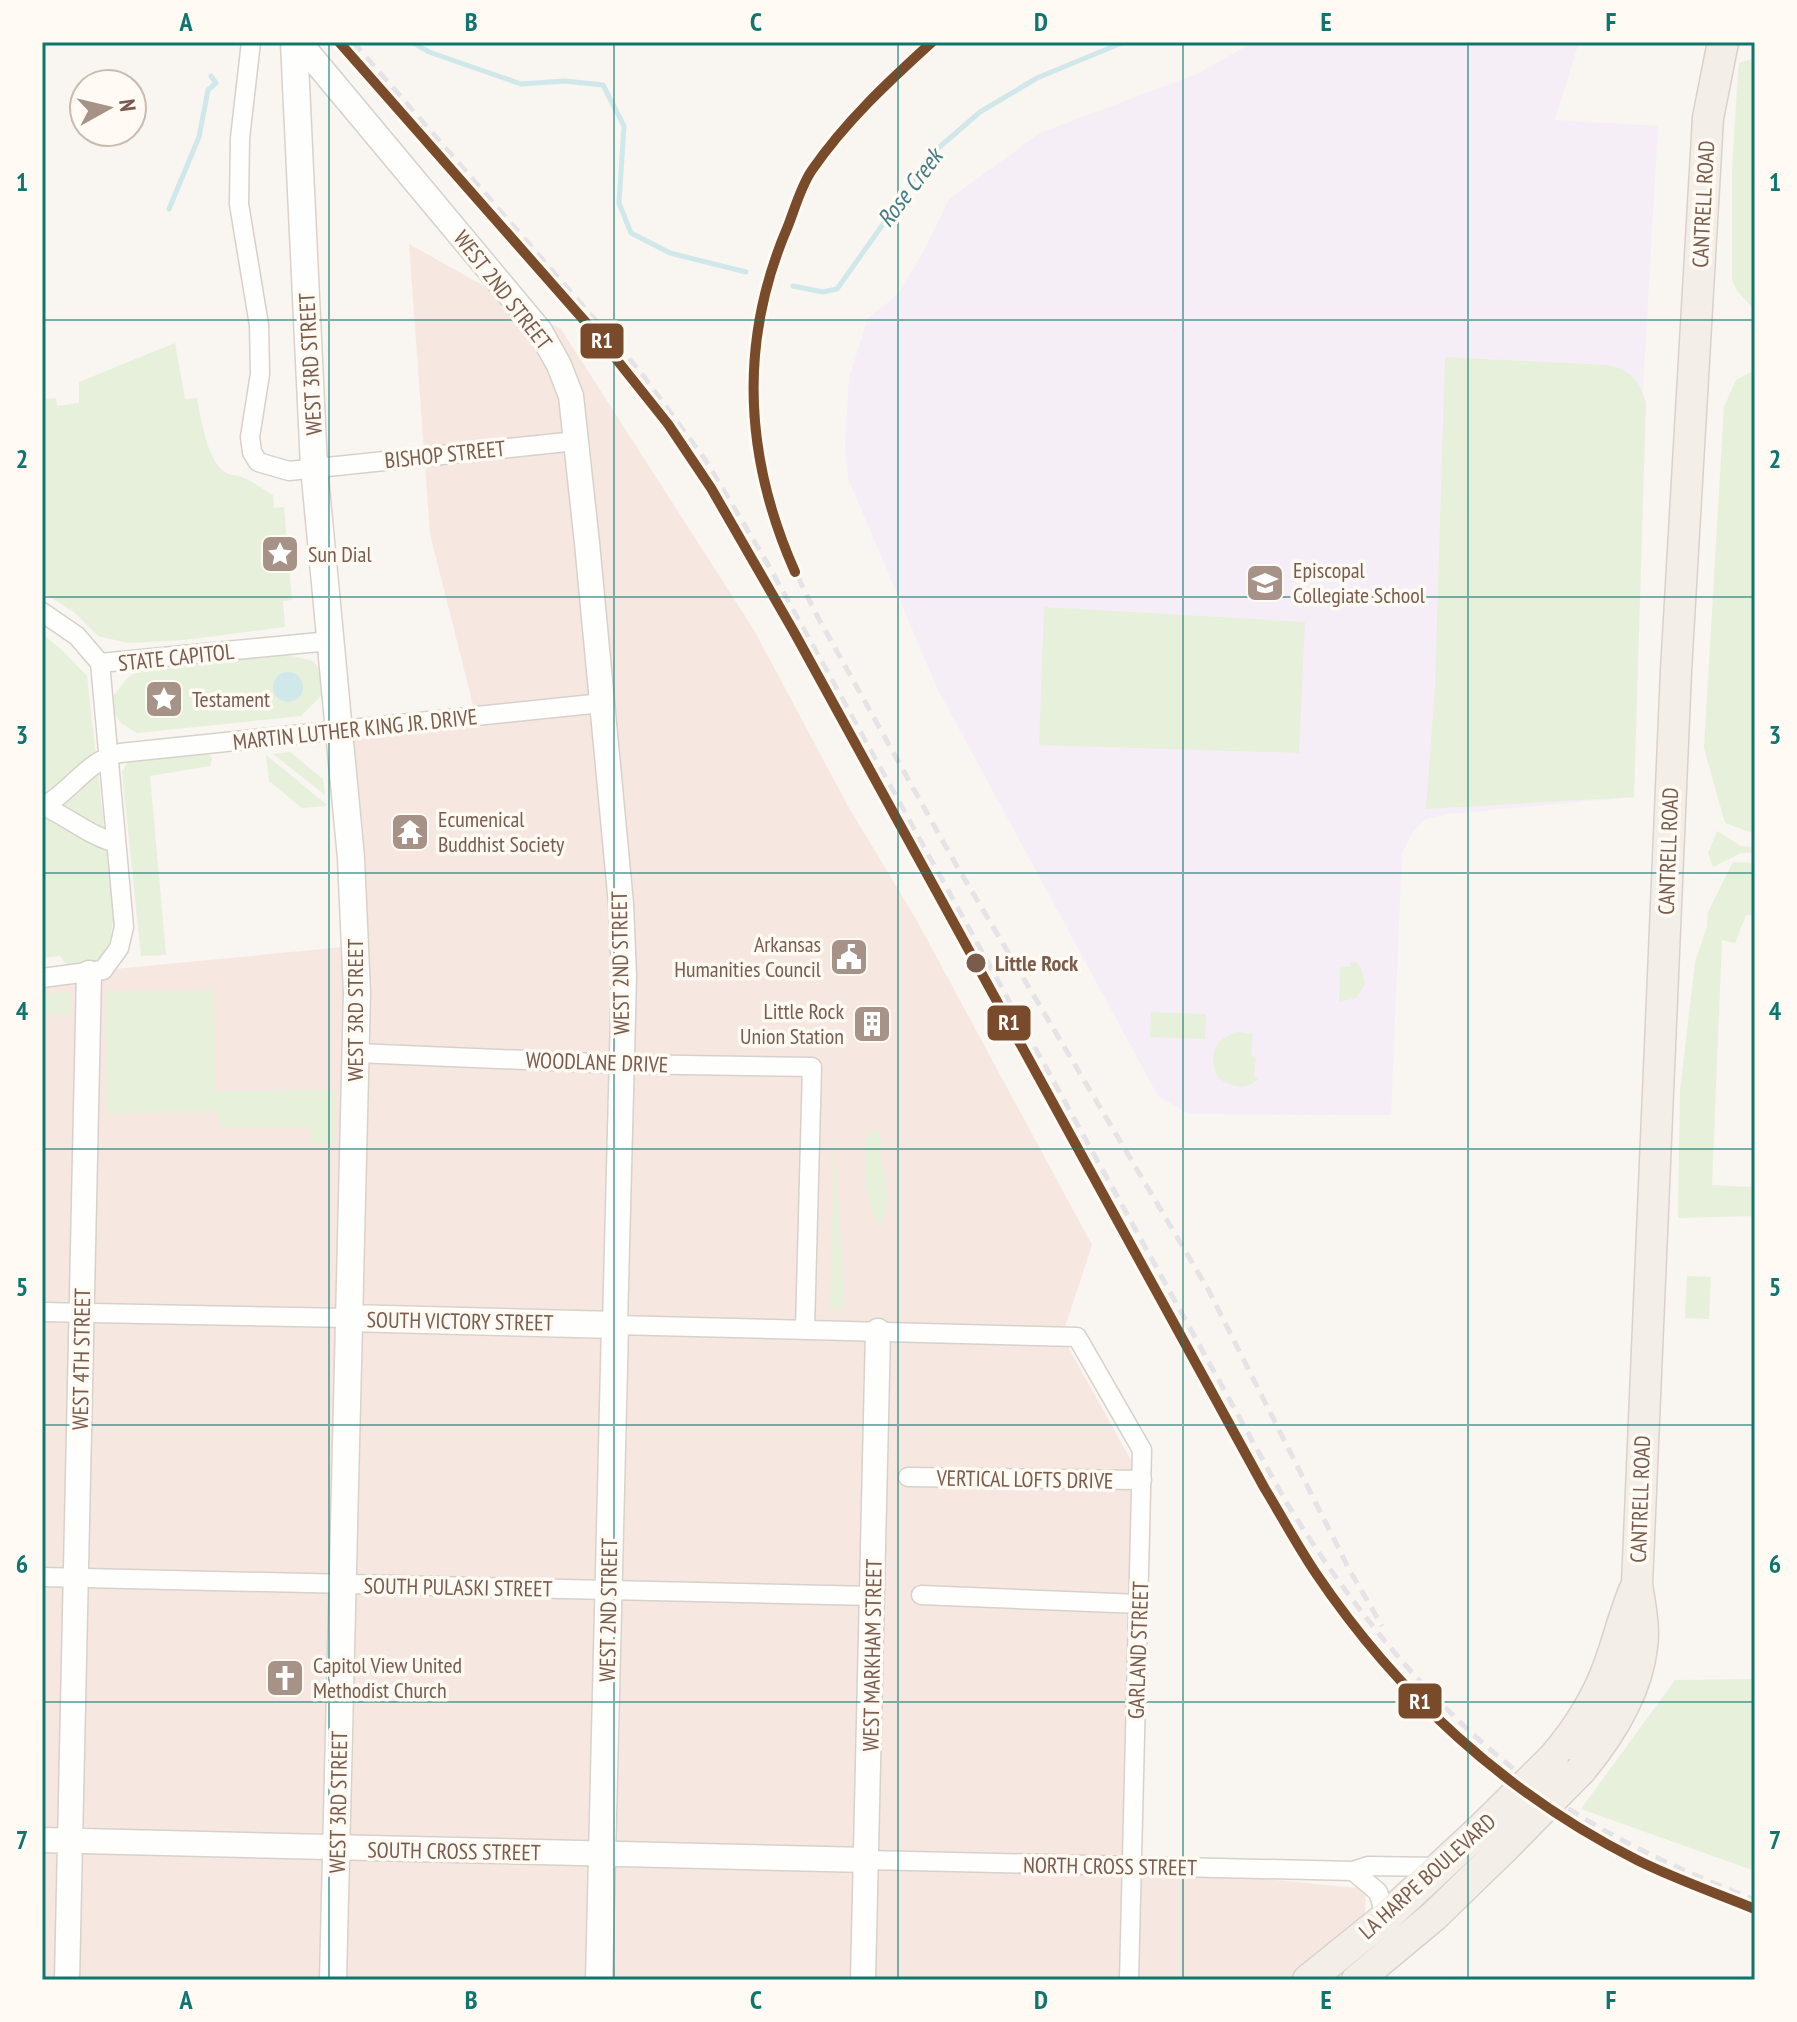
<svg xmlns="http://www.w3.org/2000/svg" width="1797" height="2022" font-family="'PT Sans Narrow',sans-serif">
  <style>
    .commercial { fill: #f6e8e1 }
    .education { fill: #f6eef6 }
    .green { fill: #e7f0db }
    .water { fill: #d0e8ea }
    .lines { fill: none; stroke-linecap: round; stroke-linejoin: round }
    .stream { stroke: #d0e8ea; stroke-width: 5 }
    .minor-casing { stroke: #d7d1cb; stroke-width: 21 }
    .tertiary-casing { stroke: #d7d1cb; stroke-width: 27 }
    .secondary-casing { stroke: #d9d2cb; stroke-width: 29 }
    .primary-casing { stroke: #dad1cc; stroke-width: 33 }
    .minor { stroke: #fefefd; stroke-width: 18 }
    .tertiary { stroke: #fefefd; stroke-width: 24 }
    .secondary { stroke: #fefefd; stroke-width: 26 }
    .primary { stroke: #f3eee8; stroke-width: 30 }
    .rail { stroke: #e6e3e7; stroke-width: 5; stroke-dasharray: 12 8; stroke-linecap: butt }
    .primary-bridge-casing { stroke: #dad1cc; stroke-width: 33; stroke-linecap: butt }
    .primary-bridge { stroke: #f3eee8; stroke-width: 30 }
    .rail-1-casing { stroke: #fffaf3; stroke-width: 16 }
    .rail-1 { stroke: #7a4b2a; stroke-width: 10 }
    .grid { fill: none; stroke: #0f766e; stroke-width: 2; stroke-opacity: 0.55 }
    .stop-dot { fill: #7a5c4d; stroke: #fffaf3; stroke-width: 3 }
    .labels { text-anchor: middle; stroke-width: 7; stroke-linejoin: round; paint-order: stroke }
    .street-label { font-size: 22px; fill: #7a5c4d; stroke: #fffaf3 }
    .poi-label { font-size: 22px; fill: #7a5c4d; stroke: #fffaf3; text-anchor: start }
    .stop-label { font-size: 22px; font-weight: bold; fill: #7a5c4d; stroke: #fffaf3; text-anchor: start }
    .water-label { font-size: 24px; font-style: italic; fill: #437c86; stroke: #fffaf3 }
    .line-badge { stroke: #fffaf3; stroke-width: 3 }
    .badge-label { font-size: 22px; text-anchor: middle; font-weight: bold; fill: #fff }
    .neatline { fill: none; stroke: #0f766e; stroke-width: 3 }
    .grid-label { font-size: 26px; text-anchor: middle; font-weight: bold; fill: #0f766e }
  </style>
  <rect width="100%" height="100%" fill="#f9f5f0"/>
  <!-- commercial -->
  <path class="commercial" d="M409,244l152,85 193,301 94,176 68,113 176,326 -30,91 80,144 -10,386 234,23 -4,91h-1320v-1004l322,-31 -15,-209 128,-15 -47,-187z"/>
  <!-- education -->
  <path class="education" d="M1254,42h325l-24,78 103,6 -17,298 -7,373 -186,17 -23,5 -13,14 -10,21 -11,261 -202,-1 -31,-18 -221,-408 -89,-210 -3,-34 4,-66 19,-60 29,-23 28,-46 24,-50 91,-66 157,-59z"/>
  <!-- green -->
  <path class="green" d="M1755,58v252l-18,-19 -5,-11v-112l6,-96 1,-9z
    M175,343l10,56 12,-1c4,20 9,57 25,72 6,5 10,5 17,6 11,3 24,14 34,19l1,13 10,-1 8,93 -9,1 2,26 -101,13 -56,3 -30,-7 -24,-24 -32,-20v-193l14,-1 1,8 22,-3v-21z
    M1445,357l162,8c24,5 32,15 39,38l-12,394 -208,12 9,-123z
    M1755,370v464l-30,-11 -21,-75 20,-341 12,-27z
    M1044,607l261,15 -6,131 -260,-8z
    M42,634l20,16 25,26 27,238 -4,27 -16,25 -26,1 -8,-11 -18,2z
    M288,655l25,6 10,12 -1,22 -21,21 -164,17 -16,-10 -7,-11 -2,-14 15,-20 12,-7z
    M290,752l33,27 2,16 -52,-41z
    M207,753l5,5 -2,8 -60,10 16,179 -25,1 -19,-184 6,-11z
    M266,755l60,49v2l-24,2 -33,-27z
    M1717,831l24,15 14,1v6h-14l-28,14 -5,-14z
    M1733,862l22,1v52h-9l-11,28 -13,-3 -10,245 43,2v29l-77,2 2,-127 15,-129 12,-35 1,-15z
    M1351,962h5l5,6 4,16 -9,14 -17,4 1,-36 10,1z
    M214,990l1,101 121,-1v54h-27v-16h-90l-1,-16 -111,1 -1,-122z
    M72,992l-1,22 -29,1v-21z
    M1151,1012l55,2 -1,25 -55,-2z
    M1239,1032l14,2 -2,22 5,1 -2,20 5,1c-13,14 -27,9 -41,0 -11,-23 -3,-41 21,-46z
    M876,1130l6,6 -2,11 8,51 -5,24h-8l-9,-39v-44l3,-6z
    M834,1135l11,174h-15z
    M1687,1276l24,1 -2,42 -24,-1z
    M1755,1679v192l-174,-62 94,-129z"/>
  <!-- water -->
  <path class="water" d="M273 687a15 15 0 1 1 30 0a15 15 0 1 1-30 0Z"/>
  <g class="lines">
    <!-- stream -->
    <path class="stream" d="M412,42l17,10 92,32 44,-3 38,4 21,41 -5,77 12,30 39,20 76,19
      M169,209l30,-72 9,-47 8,-7 -5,-7
      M793,286l30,6 14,-3 98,-138 45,-39 57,-34 87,-36"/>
    <!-- minor casing -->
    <g class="minor-casing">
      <path id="minor" d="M251,42l-11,96 -1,66 20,121 1,49 -10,63 2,15 6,10 31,9 287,-30
        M42,612l35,24 23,27 230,-22
        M42,807c28,-14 45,-47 78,-54l482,-50
        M45,807c25,11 45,29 71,36
        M42,978l61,-8 16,-22 5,-21 -24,-264
        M356,1053l265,11 191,3 -7,262
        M42,1312l307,6
        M615,1325l462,12 65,113 -13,530
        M908,1477l234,3
        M42,1577l831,19
        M921,1595l219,9
        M867,1860l486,11 15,-5 71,1
        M1353,1871l25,21 8,25"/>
    </g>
    <!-- tertiary casing -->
    <g class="tertiary-casing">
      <path id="tertiary" d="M299,42l241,289 19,34 12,31 16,147 34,361 3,72 -9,349
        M42,1840l825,20
        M67,1980l22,-1007
        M863,1980l15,-649"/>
    </g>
    <!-- secondary casing -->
    <g class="secondary-casing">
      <path id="secondary" d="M294,42l20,425 37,391 6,135 -24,987
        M349,1318l266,7 -16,655"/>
    </g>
    <!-- primary casing -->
    <g class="primary-casing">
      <path id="primary" d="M1553,1758c24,-28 45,-61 57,-96 9,-25 15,-51 26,-76
        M1581,1770c28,-34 56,-77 61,-123 3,-20 -2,-42 -5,-63l39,-913 32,-553 15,-76
        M1308,1980l78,-63 96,-89
        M1357,1980l77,-64 68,-66"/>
    </g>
    <!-- minor -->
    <use href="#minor" class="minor"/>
    <!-- tertiary -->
    <use href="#tertiary" class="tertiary"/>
    <!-- secondary -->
    <use href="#secondary" class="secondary"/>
    <!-- primary -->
    <use href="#primary" class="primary"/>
    <!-- rail -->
    <path class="rail" d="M353,42l286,328 67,91 60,100 519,939c76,124 171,238 295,316 55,34 115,60 175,84
      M932,42l-63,57 -59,74 -40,94 -13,62 -4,39 2,62 12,65 19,57 29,60 136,244 258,435 141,280 32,55"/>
    <!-- primary-bridge casing -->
    <g class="primary-bridge-casing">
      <path id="primary-bridge" d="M1482,1828l71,-70
        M1502,1850l79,-80"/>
    </g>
    <!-- primary-bridge -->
    <use href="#primary-bridge" class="primary-bridge"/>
    <!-- rail-1 casing -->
    <g class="rail-1-casing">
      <path id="rail-1" d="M339,42l258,293 71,89 43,64 83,144 471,857c17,28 32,56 50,83 82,122 191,222 322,288 38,19 79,33 118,49
        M795,572c-51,-115 -57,-230 -7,-346 7,-18 13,-40 24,-56 34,-49 76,-88 120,-128"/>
    </g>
    <!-- rail-1 -->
    <use href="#rail-1" class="rail-1"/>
  </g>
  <!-- grid -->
  <path class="grid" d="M329,42v1938M614,42v1938M898,42v1938M1183,42v1938M1468,42v1938M42,320h1713M42,597h1713M42,873h1713M42,1149h1713M42,1425h1713M42,1702h1713"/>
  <!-- icons -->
  <defs>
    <g id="sight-square" transform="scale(2)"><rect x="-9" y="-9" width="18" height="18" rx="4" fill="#a69286" stroke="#fffaf3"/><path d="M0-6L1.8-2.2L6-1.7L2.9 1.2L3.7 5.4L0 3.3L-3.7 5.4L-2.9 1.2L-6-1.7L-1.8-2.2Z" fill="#fff"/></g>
    <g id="school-square" transform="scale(2)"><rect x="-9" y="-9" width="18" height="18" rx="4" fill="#a69286" stroke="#fffaf3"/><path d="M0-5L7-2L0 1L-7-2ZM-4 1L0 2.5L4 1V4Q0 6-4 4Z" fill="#fff"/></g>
    <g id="temple-square" transform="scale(2)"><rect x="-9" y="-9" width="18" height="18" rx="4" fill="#a69286" stroke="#fffaf3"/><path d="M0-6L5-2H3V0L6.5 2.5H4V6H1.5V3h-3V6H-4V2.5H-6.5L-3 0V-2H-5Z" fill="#fff"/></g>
    <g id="civic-square" transform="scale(2)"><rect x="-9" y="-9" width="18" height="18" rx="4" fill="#a69286" stroke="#fffaf3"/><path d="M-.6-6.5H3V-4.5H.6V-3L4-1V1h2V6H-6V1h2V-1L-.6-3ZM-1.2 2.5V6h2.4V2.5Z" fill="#fff"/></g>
    <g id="building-square" transform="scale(2)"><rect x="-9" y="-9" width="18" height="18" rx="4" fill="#a69286" stroke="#fffaf3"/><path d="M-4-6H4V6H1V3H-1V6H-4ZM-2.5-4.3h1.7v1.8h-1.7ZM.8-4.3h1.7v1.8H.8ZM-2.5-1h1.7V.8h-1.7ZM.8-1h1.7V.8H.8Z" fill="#fff"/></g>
    <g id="church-square" transform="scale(2)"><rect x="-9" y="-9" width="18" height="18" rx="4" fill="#a69286" stroke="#fffaf3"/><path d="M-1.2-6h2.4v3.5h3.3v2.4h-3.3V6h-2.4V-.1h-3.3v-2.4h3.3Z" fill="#fff"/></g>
  </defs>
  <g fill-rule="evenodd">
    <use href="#sight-square" x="280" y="554"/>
    <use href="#school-square" x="1265" y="583"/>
    <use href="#sight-square" x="164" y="699"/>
    <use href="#temple-square" x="410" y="832"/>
    <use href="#civic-square" x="849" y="957"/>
    <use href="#building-square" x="872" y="1024"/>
    <use href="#church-square" x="285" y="1678"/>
  </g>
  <!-- markers -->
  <circle class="stop-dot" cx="976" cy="963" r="11"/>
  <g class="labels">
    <!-- street labels -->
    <g class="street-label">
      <text transform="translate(1703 204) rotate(-87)" y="8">CANTRELL ROAD</text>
      <text transform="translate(503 290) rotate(52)" y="8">WEST 2ND STREET</text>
      <text transform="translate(310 364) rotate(-93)" y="8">WEST 3RD STREET</text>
      <text transform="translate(445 454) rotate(-6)" y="8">BISHOP STREET</text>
      <text transform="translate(176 657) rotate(-6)" y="8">STATE CAPITOL</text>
      <text transform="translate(355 729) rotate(-6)" y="8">MARTIN LUTHER KING JR. DRIVE</text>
      <text transform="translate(1668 851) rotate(-88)" y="8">CANTRELL ROAD</text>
      <text transform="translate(620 963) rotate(-91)" y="8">WEST 2ND STREET</text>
      <text transform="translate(355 1010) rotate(-90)" y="8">WEST 3RD STREET</text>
      <text transform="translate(597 1062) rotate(2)" y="8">WOODLANE DRIVE</text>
      <text transform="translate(460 1321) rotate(1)" y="8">SOUTH VICTORY STREET</text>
      <text transform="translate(81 1359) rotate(-89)" y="8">WEST 4TH STREET</text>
      <text transform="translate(1025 1479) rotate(1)" y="8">VERTICAL LOFTS DRIVE</text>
      <text transform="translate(1640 1499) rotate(-88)" y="8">CANTRELL ROAD</text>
      <text transform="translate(458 1587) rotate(1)" y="8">SOUTH PULASKI STREET</text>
      <text transform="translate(608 1610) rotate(-89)" y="8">WEST 2ND STREET</text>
      <text transform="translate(1138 1650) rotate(-88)" y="8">GARLAND STREET</text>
      <text transform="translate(872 1655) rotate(-89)" y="8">WEST MARKHAM STREET</text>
      <text transform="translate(338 1802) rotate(-89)" y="8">WEST 3RD STREET</text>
      <text transform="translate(454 1851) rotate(1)" y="8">SOUTH CROSS STREET</text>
      <text transform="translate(1110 1866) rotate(1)" y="8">NORTH CROSS STREET</text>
      <text transform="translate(1427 1876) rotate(-42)" y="8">LA HARPE BOULEVARD</text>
    </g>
    <!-- poi labels -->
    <g class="poi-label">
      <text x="308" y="562">Sun Dial</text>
      <text x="1293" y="578">Episcopal<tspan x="1293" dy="25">Collegiate School</tspan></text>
      <text x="192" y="707">Testament</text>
      <text x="438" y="827">Ecumenical<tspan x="438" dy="25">Buddhist Society</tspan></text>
      <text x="821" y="952" text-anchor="end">Arkansas<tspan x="821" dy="25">Humanities Council</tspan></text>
      <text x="844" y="1019" text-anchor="end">Little Rock<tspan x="844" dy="25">Union Station</tspan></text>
      <text x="313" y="1673">Capitol View United<tspan x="313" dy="25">Methodist Church</tspan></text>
    </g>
    <!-- stop labels -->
    <g class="stop-label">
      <text x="995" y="971">Little Rock</text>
    </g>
    <!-- water labels -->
    <g class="water-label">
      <text transform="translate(910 188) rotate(-53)" y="8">Rose Creek</text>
    </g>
  </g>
  <g class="line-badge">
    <rect x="579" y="322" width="46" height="38" rx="8" fill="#7a4b2a"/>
    <rect x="986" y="1004" width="46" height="38" rx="8" fill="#7a4b2a"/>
    <rect x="1397" y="1682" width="46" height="38" rx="8" fill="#7a4b2a"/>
  </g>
  <g class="badge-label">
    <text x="602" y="348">R1</text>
    <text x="1009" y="1030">R1</text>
    <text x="1420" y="1709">R1</text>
  </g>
  <!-- border -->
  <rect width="1797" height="2022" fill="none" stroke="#fffaf3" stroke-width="88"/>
  <!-- north arrow -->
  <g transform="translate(108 108) rotate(82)"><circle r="38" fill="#fffaf3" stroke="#cabbb1" stroke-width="2"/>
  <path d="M0-6L14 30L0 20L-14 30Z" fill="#a69286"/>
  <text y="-12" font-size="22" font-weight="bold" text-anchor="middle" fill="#7a5c4d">N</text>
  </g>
  <rect x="44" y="44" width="1709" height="1934" class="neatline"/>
  <g class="grid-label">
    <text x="186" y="31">A</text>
    <text x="471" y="31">B</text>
    <text x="756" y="31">C</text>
    <text x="1041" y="31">D</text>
    <text x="1326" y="31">E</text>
    <text x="1611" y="31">F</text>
    <text x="22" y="191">1</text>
    <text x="1775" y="191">1</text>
    <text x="22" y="468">2</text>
    <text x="1775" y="468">2</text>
    <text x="22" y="744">3</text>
    <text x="1775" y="744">3</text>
    <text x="22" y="1020">4</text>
    <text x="1775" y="1020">4</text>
    <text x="22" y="1296">5</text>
    <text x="1775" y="1296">5</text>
    <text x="22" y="1573">6</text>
    <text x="1775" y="1573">6</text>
    <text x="22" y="1849">7</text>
    <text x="1775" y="1849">7</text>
    <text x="186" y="2009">A</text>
    <text x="471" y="2009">B</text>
    <text x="756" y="2009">C</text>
    <text x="1041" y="2009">D</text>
    <text x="1326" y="2009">E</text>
    <text x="1611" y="2009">F</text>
  </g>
</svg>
